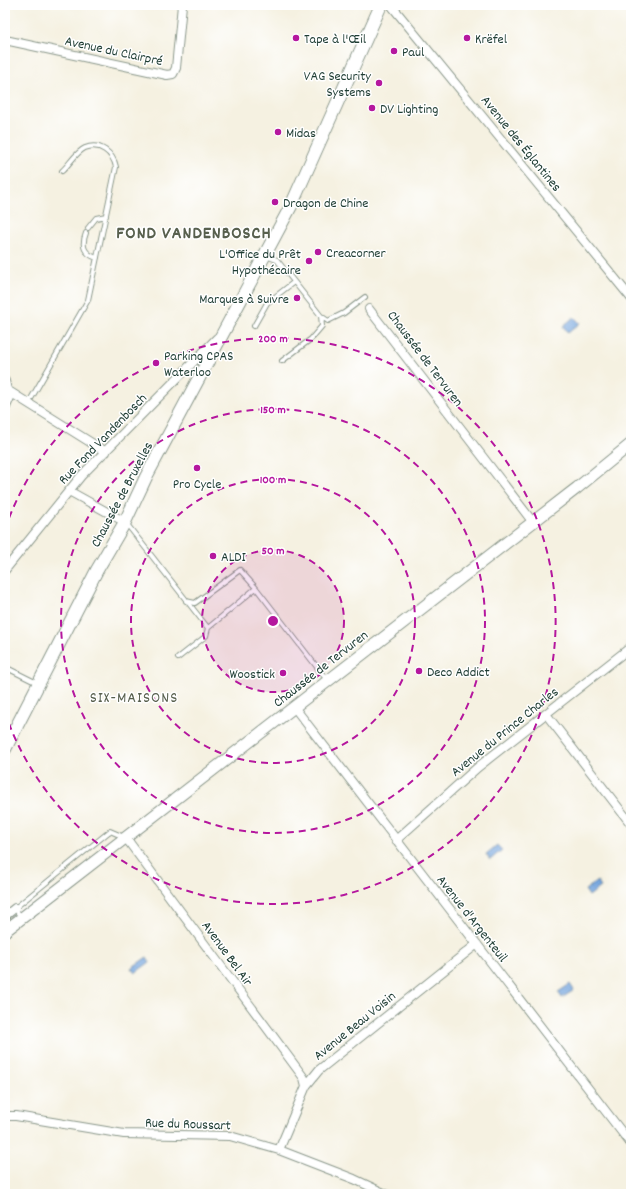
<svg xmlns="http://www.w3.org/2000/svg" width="636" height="1199" font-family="Dekko,sans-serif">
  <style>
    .water { fill: #72a3dc; stroke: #487088 }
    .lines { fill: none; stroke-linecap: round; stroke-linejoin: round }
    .lane-casing { stroke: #8a978a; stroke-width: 6 }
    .street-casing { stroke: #8a978a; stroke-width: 10 }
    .secondary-casing { stroke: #8a978a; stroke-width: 13 }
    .primary-casing { stroke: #8a978a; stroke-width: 14 }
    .lane { stroke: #fff; stroke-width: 4 }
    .street { stroke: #fff; stroke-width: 8 }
    .secondary { stroke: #fff; stroke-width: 11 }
    .primary { stroke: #fff; stroke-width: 12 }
    .ring { fill: none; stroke: #b5179e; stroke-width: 2; stroke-dasharray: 7 5 }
    .poi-dot { fill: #b5179e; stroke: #fff; stroke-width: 1.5 }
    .labels { text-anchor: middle; stroke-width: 3; stroke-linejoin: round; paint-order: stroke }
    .poi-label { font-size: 14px; fill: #1f3d34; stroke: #fff; text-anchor: start }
    .street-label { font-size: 14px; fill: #1f3d34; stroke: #fff }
    .quarter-label { font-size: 16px; letter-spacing: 1px; fill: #58604e; stroke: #fff }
    .district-label { font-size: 18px; font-weight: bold; letter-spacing: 1px; fill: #58604e; stroke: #fff }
    .centre { fill: #b5179e; stroke: #fff; stroke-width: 2 }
    .ring-label { font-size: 12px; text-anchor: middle; font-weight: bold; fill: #b5179e; stroke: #fff; stroke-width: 3; stroke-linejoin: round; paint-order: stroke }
  </style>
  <rect width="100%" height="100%" fill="#fff"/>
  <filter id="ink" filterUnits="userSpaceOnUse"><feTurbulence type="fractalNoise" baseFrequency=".025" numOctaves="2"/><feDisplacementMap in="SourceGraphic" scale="8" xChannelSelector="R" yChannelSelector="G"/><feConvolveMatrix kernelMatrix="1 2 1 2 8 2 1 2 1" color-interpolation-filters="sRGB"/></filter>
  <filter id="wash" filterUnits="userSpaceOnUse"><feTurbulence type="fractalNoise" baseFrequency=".012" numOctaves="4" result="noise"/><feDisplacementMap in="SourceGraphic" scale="16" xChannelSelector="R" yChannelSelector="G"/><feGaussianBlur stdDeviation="0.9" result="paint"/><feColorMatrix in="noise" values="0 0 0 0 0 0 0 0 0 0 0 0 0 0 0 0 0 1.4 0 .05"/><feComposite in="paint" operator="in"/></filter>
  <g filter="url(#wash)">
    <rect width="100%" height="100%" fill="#f5f1e1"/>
    <!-- water -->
    <path class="water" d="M574,317l6,6 -12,10 -5,-7z
      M497,845l5,5 -12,10 -4,-6z
      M597,881l4,6 -12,9 -4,-6z
      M147,957l3,5 -15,11 -4,-5z
      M570,984l4,6 -12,8 -4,-6z"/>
  </g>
  <g filter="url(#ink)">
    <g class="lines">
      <!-- lane casing -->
      <g class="lane-casing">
        <path id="lane" d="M88,228l8,-10 10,-2
          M86,233c-5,13 -2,21 11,25
          M266,256l11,4 44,56 7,5 16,-8 21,-16
          M254,326l13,-23 27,-21
          M282,361l29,-22 11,-13 -1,-10
          M28,404l60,-104 28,-133c-3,-14 -16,-25 -31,-19 -9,4 -16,17 -23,23
          M126,523l82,105 48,-40 -16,-18 -45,33 -9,-2
          M256,588l71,92
          M178,658l28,-22 2,-8
          M5,667l32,16
          M21,918l-6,-10 95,-77 14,6"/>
      </g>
      <!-- street casing -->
      <g class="street-casing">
        <path id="street" d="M391,5l240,293
          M5,40l162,35 6,-1 3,-6 6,-63
          M369,309l163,212
          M5,381l2,9 99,62
          M5,409l7,-16
          M69,491l56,31
          M5,570l76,-94 136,-138
          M294,707l337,437
          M546,714l85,110
          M126,838l178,240 2,8
          M396,840l82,-73 153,-120
          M5,916l10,-8
          M5,1116h11l108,18 106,2 49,14 75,29 32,15
          M279,1150l27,-64 13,-16 158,-126"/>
      </g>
      <!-- secondary casing -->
      <g class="secondary-casing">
        <path id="secondary" d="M5,931l572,-443 54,-44"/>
      </g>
      <!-- primary casing -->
      <g class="primary-casing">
        <path id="primary" d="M5,749l92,-179 28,-48 21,-45 145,-271 90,-201"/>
      </g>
      <!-- lane -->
      <use href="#lane" class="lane"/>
      <!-- street -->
      <use href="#street" class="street"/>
      <!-- secondary -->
      <use href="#secondary" class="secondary"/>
      <!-- primary -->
      <use href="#primary" class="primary"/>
    </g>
  </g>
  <!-- distance rings -->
  <circle cx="273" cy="621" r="71" fill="#b5179e" fill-opacity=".12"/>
  <g class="ring">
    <circle cx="273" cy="621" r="71"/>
    <circle cx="273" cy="621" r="142"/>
    <circle cx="273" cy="621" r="212"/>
    <path d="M5 529A283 283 0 1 1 5 713"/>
  </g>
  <!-- markers -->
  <g class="poi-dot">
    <circle cx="296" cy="38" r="4"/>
    <circle cx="467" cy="38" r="4"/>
    <circle cx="394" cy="51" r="4"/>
    <circle cx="379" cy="83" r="4"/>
    <circle cx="372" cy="108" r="4"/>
    <circle cx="278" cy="132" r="4"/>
    <circle cx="275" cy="202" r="4"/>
    <circle cx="318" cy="252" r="4"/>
    <circle cx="309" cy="261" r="4"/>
    <circle cx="297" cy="298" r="4"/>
    <circle cx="156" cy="363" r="4"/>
    <circle cx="197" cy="468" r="4"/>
    <circle cx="213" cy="556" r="4"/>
    <circle cx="419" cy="671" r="4"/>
    <circle cx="283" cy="673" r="4"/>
  </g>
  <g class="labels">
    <!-- poi labels -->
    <g class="poi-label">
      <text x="304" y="43">Tape à l'Œil</text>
      <text x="475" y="43">Krëfel</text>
      <text x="402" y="56">Paul</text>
      <text x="371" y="80" text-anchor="end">VAG Security<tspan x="371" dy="16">Systems</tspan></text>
      <text x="380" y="113">DV Lighting</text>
      <text x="286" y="137">Midas</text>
      <text x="283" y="207">Dragon de Chine</text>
      <text x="326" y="257">Creacorner</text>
      <text x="301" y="258" text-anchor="end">L'Office du Prêt<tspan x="301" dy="16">Hypothécaire</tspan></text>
      <text x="289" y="303" text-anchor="end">Marques à Suivre</text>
      <text x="164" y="360">Parking CPAS<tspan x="164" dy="16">Waterloo</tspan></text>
      <text x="197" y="488" text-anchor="middle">Pro Cycle</text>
      <text x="221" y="561">ALDI</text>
      <text x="427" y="676">Deco Addict</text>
      <text x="275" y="678" text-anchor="end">Woostick</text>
    </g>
    <!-- street labels -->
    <g class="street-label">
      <text transform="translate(114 50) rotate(12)" y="5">Avenue du Clairpré</text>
      <text transform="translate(522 143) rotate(51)" y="5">Avenue des Églantines</text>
      <text transform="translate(426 358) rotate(53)" y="5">Chaussée de Tervuren</text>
      <text transform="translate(102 438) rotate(-46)" y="5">Rue Fond Vandenbosch</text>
      <text transform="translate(121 494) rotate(-62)" y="5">Chaussée de Bruxelles</text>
      <text transform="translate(320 668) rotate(-38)" y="5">Chaussée de Tervuren</text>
      <text transform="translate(504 731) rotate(-39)" y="5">Avenue du Prince Charles</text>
      <text transform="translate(473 918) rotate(52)" y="5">Avenue d'Argenteuil</text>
      <text transform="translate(228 953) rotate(54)" y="5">Avenue Bel Air</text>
      <text transform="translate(354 1025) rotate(-39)" y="5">Avenue Beau Voisin</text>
      <text transform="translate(188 1123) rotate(2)" y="5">Rue du Roussart</text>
    </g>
    <!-- quarter labels -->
    <g class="quarter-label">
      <text x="134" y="702">SIX-MAISONS</text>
    </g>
    <!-- district labels -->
    <g class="district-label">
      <text x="194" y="238">FOND VANDENBOSCH</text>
    </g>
  </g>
  <circle cx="273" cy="621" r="6" class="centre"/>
  <g class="ring-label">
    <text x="273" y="342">200 m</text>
    <text x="273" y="413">150 m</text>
    <text x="273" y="483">100 m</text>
    <text x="273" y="554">50 m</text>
  </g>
  <!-- margin -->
  <rect width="636" height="1199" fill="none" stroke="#fff" stroke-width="20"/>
</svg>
